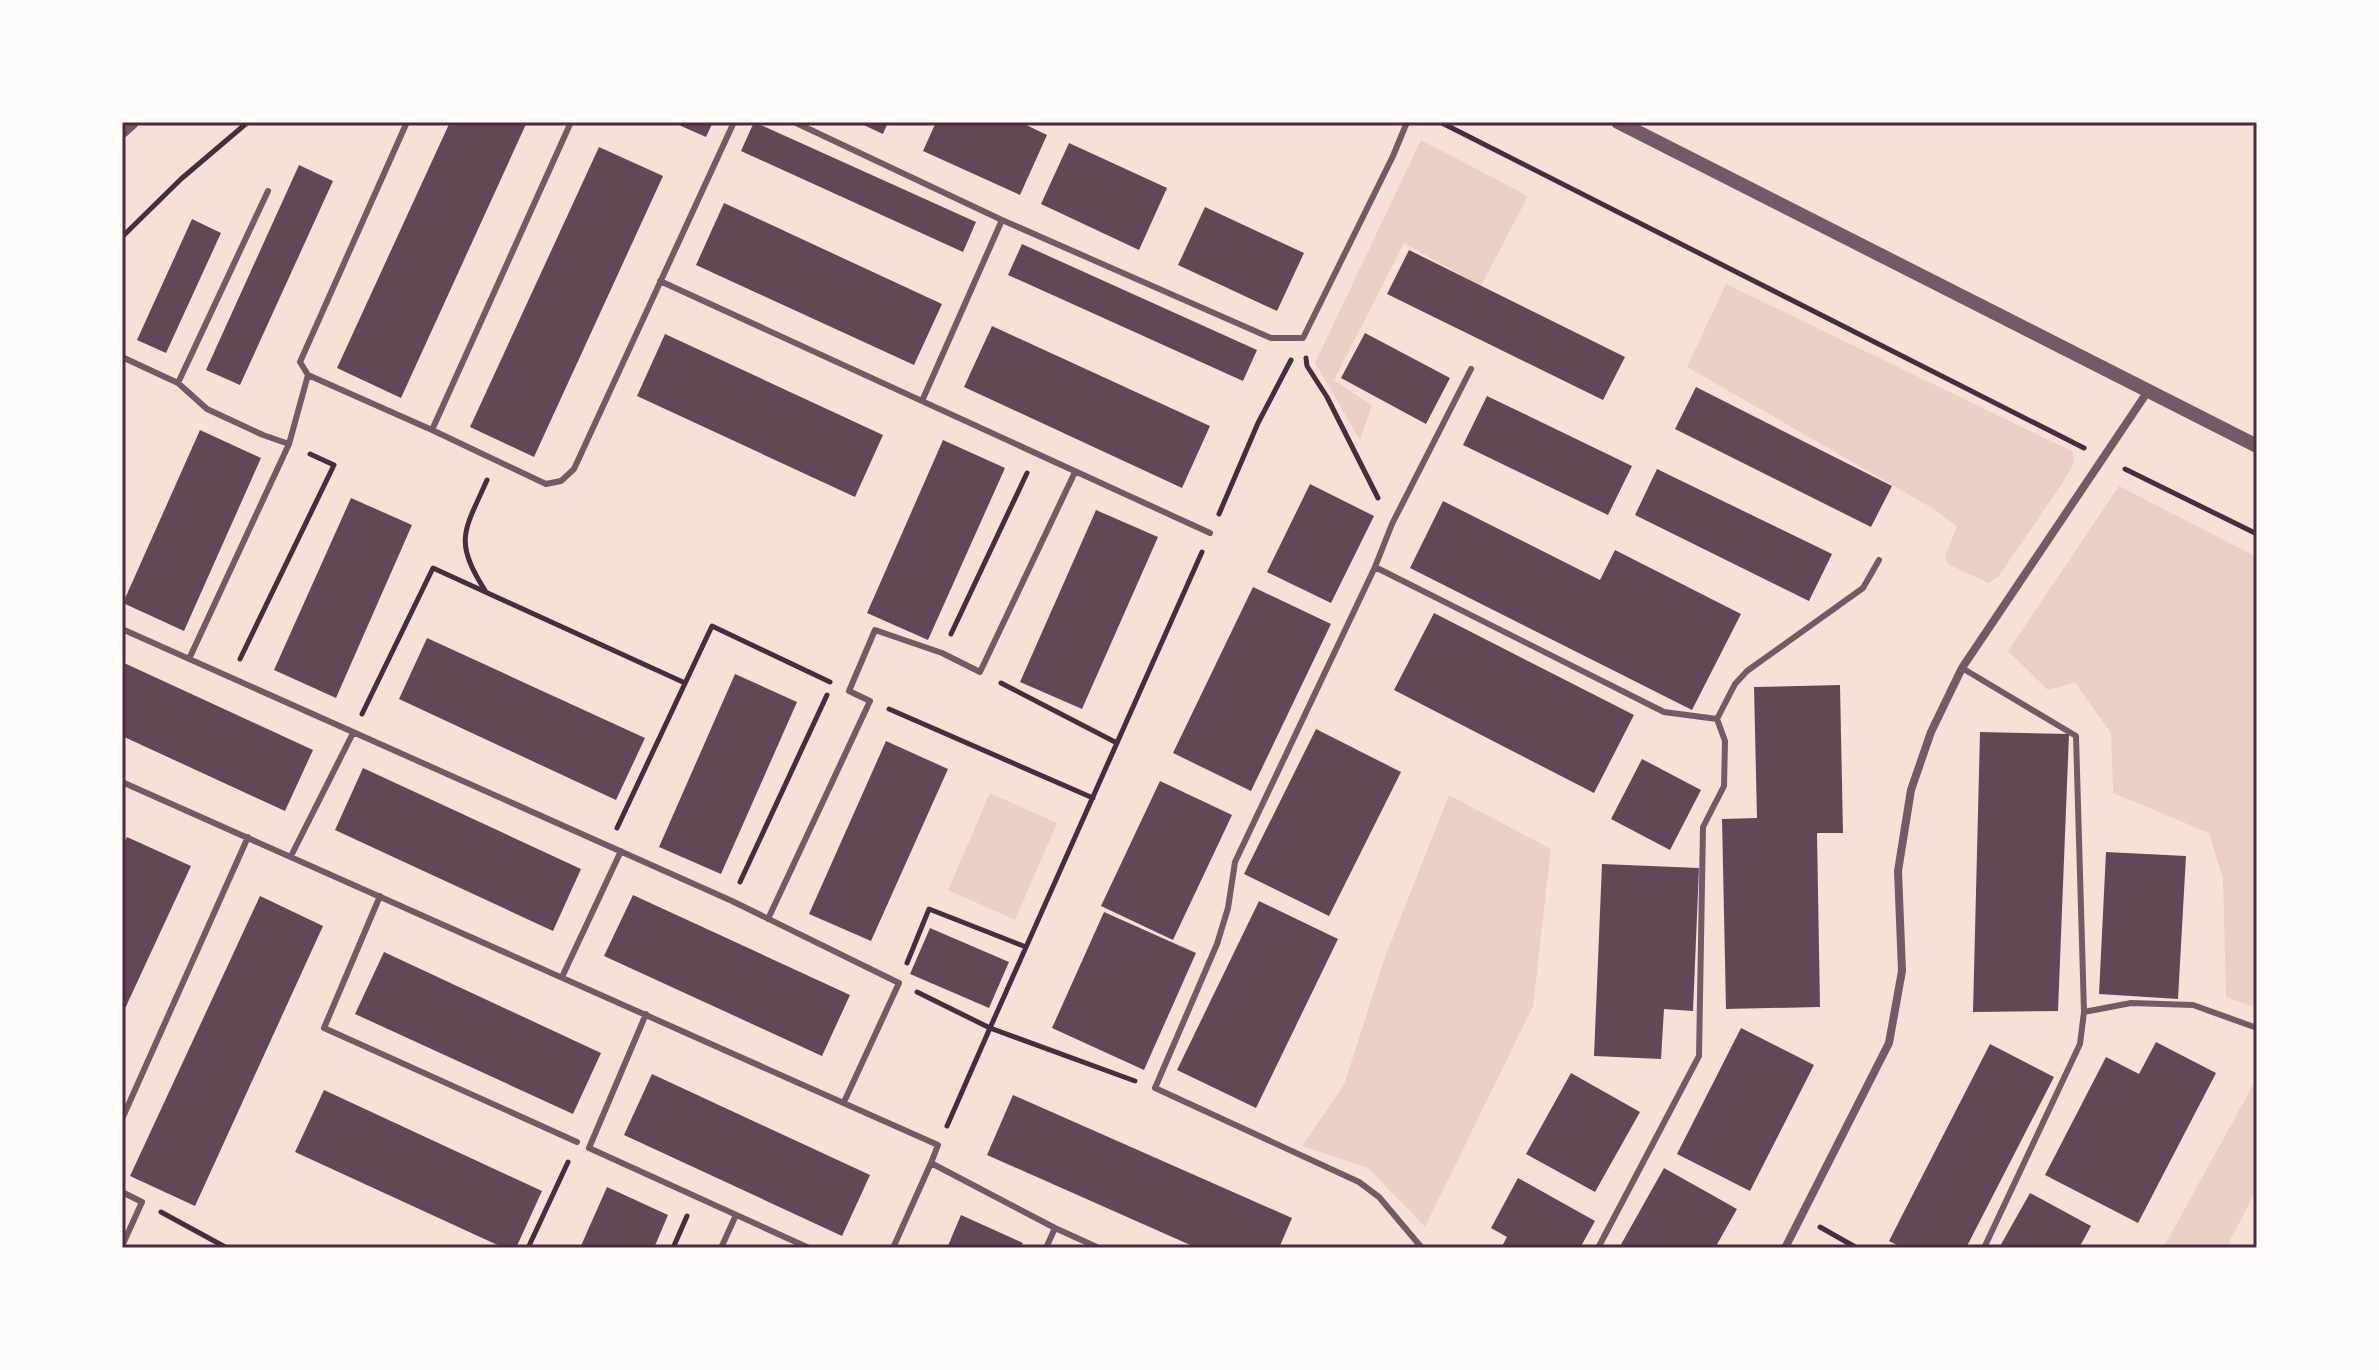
<svg xmlns="http://www.w3.org/2000/svg" width="2379" height="1370" font-family="'Roboto Condensed',sans-serif">
  <style>
    .green { fill: #ebcfc5 }
    .building { fill: #644757 }
    .lines { fill: none; stroke-linecap: round; stroke-linejoin: round }
    .path { stroke: #4a2c40; stroke-width: 5 }
    .service { stroke: #755966; stroke-width: 6 }
    .minor { stroke: #755966; stroke-width: 8 }
    .tertiary { stroke: #755966; stroke-width: 14 }
    .neatline { fill: none; stroke: #4a2c40; stroke-width: 3 }
  </style>
  <rect width="100%" height="100%" fill="#f7e1d7"/>
  <!-- green -->
  <path class="green" d="M1421,140l107,56 -47,90 -77,-43 -70,137 38,25 -12,35 -45,-77z
    M1726,284l346,167 2,12 -14,24 -62,90 -10,6 -40,-19 -3,-7 12,-31 -25,-18 -245,-141z
    M2119,486l138,71v451l-31,-11 -3,-118 -14,-46 -96,-40 -2,-60 -36,-50 -27,7 -40,-39z
    M990,793l67,30 -42,97 -67,-30z
    M1449,795l102,54 -18,157 -108,221 -57,-59 -66,-22 42,-61 41,-128z
    M2257,1078v111l-31,59h-63z"/>
  <!-- building -->
  <path class="building" d="M450,122h77l-126,276 -64,-30z
    M672,122h41l-7,15z
    M754,122l222,100 -13,30 -222,-101z
    M857,122h31l-5,12z
    M936,122h84l27,13 -27,60 -97,-44z
    M1069,143l98,45 -28,62 -98,-46z
    M599,147l64,29 -129,281 -64,-30z
    M299,165l34,16 -93,204 -34,-15z
    M724,203l218,101 -28,61 -218,-100z
    M1205,207l99,46 -27,58 -99,-46z
    M192,219l29,14 -55,120 -29,-13z
    M1022,244l235,106 -14,31 -235,-106z
    M1409,250l216,107 -22,43 -216,-106z
    M992,326l218,100 -28,62 -218,-101z
    M1365,333l85,45 -24,46 -85,-46z
    M665,334l218,101 -28,62 -218,-101z
    M1696,387l196,99 -21,41 -196,-98z
    M1487,396l145,70 -24,49 -145,-70z
    M200,430l61,28 -77,173 -61,-28z
    M943,440l62,28 -77,172 -61,-27z
    M1657,469l175,85 -23,47 -174,-86z
    M1310,484l64,32 -43,87 -64,-31z
    M351,498l61,27 -76,173 -62,-28z
    M1443,501l157,79 15,-30 126,64 -49,96 -282,-142z
    M1096,510l62,27 -76,172 -62,-27z
    M1253,587l78,37 -80,167 -78,-38z
    M1434,613l200,102 -40,78 -200,-103z
    M427,638l218,100 -29,62 -217,-101z
    M122,662l191,88 -28,61 -163,-75z
    M735,674l62,28 -76,172 -62,-27z
    M1840,685l3,148h-26l3,174 -94,2 -4,-190 35,-1 -3,-131z
    M1316,729l85,43 -72,144 -85,-42z
    M1980,732l89,2 -11,277 -85,1z
    M886,741l62,28 -77,172 -62,-27z
    M1642,759l59,31 -31,60 -59,-31z
    M363,768l218,101 -28,62 -218,-101z
    M1160,781l72,34 -59,125 -72,-34z
    M127,837l64,29 -69,149v-169z
    M2106,852l80,4 -8,143 -79,-5z
    M1602,864l97,4 -6,143 -29,-2 -3,50 -67,-3z
    M633,895l217,100 -28,61 -218,-100z
    M260,896l63,30 -128,280 -65,-30z
    M1259,901l79,38 -82,169 -79,-38z
    M1104,912l92,41 -52,117 -92,-42z
    M930,928l79,34 -20,46 -79,-34z
    M384,952l217,101 -28,61 -218,-100z
    M1741,1028l73,37 -64,126 -73,-37z
    M2156,1042l60,31 -78,150 -93,-48 61,-118 33,17z
    M1990,1044l64,33 -88,171h-63l-14,-7z
    M1571,1073l69,39 -45,80 -69,-38z
    M652,1074l218,101 -28,61 -218,-101z
    M324,1090l218,101 -26,57h-12l-209,-96z
    M1013,1095l279,123 -13,30h-82l-210,-93z
    M1664,1168l73,41 -22,39h-96z
    M1518,1178l77,43 -15,27h-79l6,-11 -16,-9z
    M607,1187l61,28 -14,33h-74z
    M2030,1193l61,33 -12,22h-80z
    M961,1215l62,28 -3,5h-73z"/>
  <g class="lines">
    <!-- path -->
    <path class="path" d="M1440,122l644,326
      M122,237l59,-58 67,-57
      M1306,358l1,8 20,31 51,101
      M2125,469l132,65
      M1219,514l39,-91 33,-63
      M486,592c-33,-52 -22,-60 1,-112
      M951,634l76,-161
      M240,659l94,-194 -24,-11
      M1001,683l116,60
      M889,709l204,89
      M362,714l71,-146 252,115
      M617,828l95,-202 118,56
      M740,882l87,-187
      M907,963l22,-54 97,38
      M917,992l73,36 212,-476
      M947,1126l43,-98 145,53
      M161,1212l66,36
      M1820,1227l37,21
      M528,1248l40,-86
      M673,1248l14,-32"/>
    <!-- service -->
    <path class="service" d="M794,122l208,98 269,118h32l90,-182 14,-34
      M660,281l550,252
      M122,357l56,26 90,-192
      M1471,369l-79,155 -17,43 289,145 53,7
      M308,375l-8,-13 107,-240
      M178,383l29,26 56,26 26,9 -100,215
      M922,401l80,-181
      M432,430l114,54 15,-3 13,-12 160,-347
      M289,444l19,-69 124,55 139,-308
      M1375,567l-140,295 -7,46 -11,36 -62,144 204,94 20,15 43,51
      M122,629l610,272 167,82 -55,119
      M1962,668l114,68 8,276 -4,32 -96,204
      M122,782l816,363 -7,18 124,65 44,20
      M291,856l62,-123
      M380,896l-56,132 253,114
      M768,919l102,-218 -21,-10 26,-61 67,23 38,19 95,-200
      M562,977l59,-126
      M2084,1012l47,-9 62,2 64,23
      M646,1014l-57,134 220,100
      M122,1119l126,-282
      M122,1192l20,10 -20,44
      M721,1248l15,-33
      M893,1248l38,-85
      M1046,1248l9,-20
      M1598,1248l101,-192 4,-229 21,-41 1,-45 -8,-22 18,-35 12,-13 116,-83 16,-28"/>
    <!-- minor -->
    <path class="minor" d="M1785,1248l104,-205 13,-72 -4,-100 13,-81 20,-58 31,-64 186,-277"/>
    <!-- tertiary -->
    <path class="tertiary" d="M1618,122l639,324
      M122,131l10,-9"/>
  </g>
  <!-- border -->
  <rect width="2379" height="1370" fill="none" stroke="#fffaf5" stroke-width="248"/>
  <rect x="124" y="124" width="2131" height="1122" class="neatline"/>
</svg>
